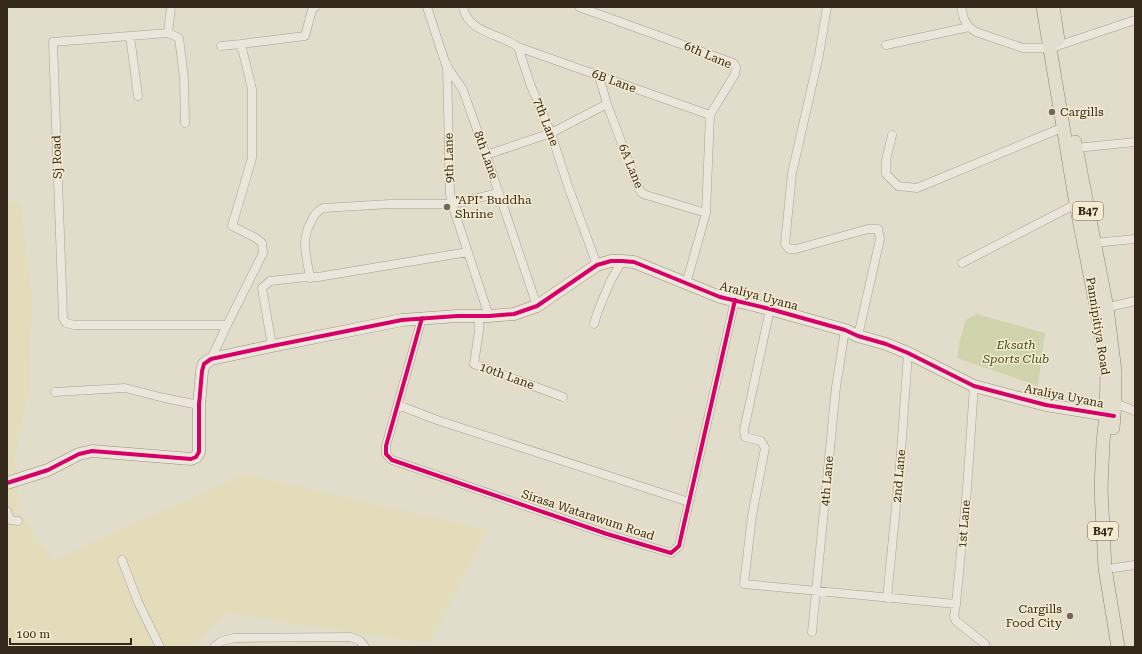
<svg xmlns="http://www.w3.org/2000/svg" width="1142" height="654" font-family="'Roboto Serif',serif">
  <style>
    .farmland { fill: #e3dcba }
    .green { fill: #d1d3ac }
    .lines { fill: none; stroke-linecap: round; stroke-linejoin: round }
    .street-casing { stroke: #a7a193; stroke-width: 9 }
    .secondary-casing { stroke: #979083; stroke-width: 13 }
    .primary-casing { stroke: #8c867a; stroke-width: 14 }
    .street { stroke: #eae6db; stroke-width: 8 }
    .secondary { stroke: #eae6db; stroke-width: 12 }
    .primary { stroke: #e2ddcd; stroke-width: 13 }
    .cycleway-casing { stroke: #f5ebce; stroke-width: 6 }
    .cycleway { stroke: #d6006c; stroke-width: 4 }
    .poi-dot { fill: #726859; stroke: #f5ebce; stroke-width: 1.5 }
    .labels { text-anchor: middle; stroke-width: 3; stroke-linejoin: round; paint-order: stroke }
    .shield { fill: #f5ebce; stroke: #6f6351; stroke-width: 1 }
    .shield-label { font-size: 11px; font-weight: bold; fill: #35291c }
    .street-label { font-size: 12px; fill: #35291c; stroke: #f5ebce }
    .poi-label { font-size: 12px; fill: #35291c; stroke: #f5ebce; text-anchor: start }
    .park-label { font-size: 12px; font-style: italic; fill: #445223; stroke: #f5ebce }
  </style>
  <rect width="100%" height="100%" fill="#e2dcca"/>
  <!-- farmland -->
  <path class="farmland" d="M7,201l13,2 12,93 -3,96 -15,67 8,58 30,44 192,-87 244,56 -59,113 -203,-30 -34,34h-185z"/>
  <!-- green -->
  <path class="green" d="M977,314l68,19 -7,53 -81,-28 3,-18 6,-20z"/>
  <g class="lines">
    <!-- street casing -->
    <g class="street-casing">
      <path id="street" d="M427,7l19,58 17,25 23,65 51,151
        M463,7c5,26 36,26 55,40l13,39 20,47 17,53 29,79
        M579,7l146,53 8,3 3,4 -1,7 -25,41 -4,98 -20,71
        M827,7l-8,48 -27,118 -7,71 4,5h7l72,-20h10l2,10 -22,97
        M961,7l3,12 5,8 7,5 47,16h28l84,-28
        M168,33l3,-26
        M130,36l8,60
        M241,44l64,-8 7,-26 3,-3
        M886,45l83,-18
        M518,47l192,68
        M447,65l3,129 2,10 37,112
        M599,76l8,28 32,85 3,4 4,2 60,18
        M185,123l-1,-45 -5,-40 -11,-5 -115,9 10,276 3,5 8,2h153
        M892,135l-6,25v14l12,12 19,2 147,-61
        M1076,148l59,-6
        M486,155l65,-22 56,-29
        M1094,243l41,-4
        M962,263l114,-59
        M310,278c-3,-21 -10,-37 1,-56 3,-7 5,-10 12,-14l67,-4h62l47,-11
        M1104,308l31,-7
        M770,309l-26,121 1,7 16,4 4,7 -13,68 -8,68 212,20
        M479,315v16l-5,33 89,33
        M422,318l-36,128v8l6,6 215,74 64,19 8,-7 56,-246
        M594,324l4,-13 12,-29 12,-21
        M272,346l-10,-58 8,-7 37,-4h11l150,-25
        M211,359l16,-34 36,-72 -1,-10 -6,-5 -24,-12 20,-68v-69l-11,-45 -20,2
        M974,386l-7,103 -11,115 -2,12 2,5 29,23 1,3
        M55,392l70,-4 39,10 35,7
        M1115,403l20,8
        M398,405l39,15 252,82
        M7,511l3,9 8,1
        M122,560l16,42 22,45
        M1114,568l21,-3
        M887,598l13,-132 8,-113
        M812,632l24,-245 9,-57
        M214,647l8,-6 12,-3 117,-1 9,4 5,6"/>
    </g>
    <!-- secondary casing -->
    <g class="secondary-casing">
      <path id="secondary" d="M7,483l41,-13 31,-16 13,-3 99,8 5,-2 3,-5v-47l3,-34 2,-7 7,-5 61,-13 130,-26 55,-4h32l25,-2 23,-8 60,-41 14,-4h11l12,1 86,35 50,12 75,21 13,6 28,8 22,9 66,33 72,19 68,11"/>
    </g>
    <!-- primary casing -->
    <g class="primary-casing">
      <path id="primary" d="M1043,7l33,197 21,106 10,62 -1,43 -3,27 -2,47 4,79 13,79
        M1053,7l5,33
        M1075,142l32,166 8,63v32l-2,25"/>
    </g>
    <!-- street -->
    <use href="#street" class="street"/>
    <!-- secondary -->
    <use href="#secondary" class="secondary"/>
    <!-- primary -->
    <use href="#primary" class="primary"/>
    <!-- cycleway casing -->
    <g class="cycleway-casing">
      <path id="cycleway" d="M422,318l-36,128v8l6,6 215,74 64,19 8,-7 56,-246
        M7,483l41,-13 31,-16 13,-3 99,8 5,-2 3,-5v-47l3,-34 2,-7 7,-5 61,-13 130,-26 55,-4h32l25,-2 23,-8 60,-41 14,-4h11l12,1 86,35 50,12 75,21 13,6 28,8 22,9 66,33 72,19 68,11"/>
    </g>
    <!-- cycleway -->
    <use href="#cycleway" class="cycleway"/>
  </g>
  <!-- markers -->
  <g class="poi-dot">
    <circle cx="1052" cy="112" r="4"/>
    <circle cx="447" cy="207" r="4"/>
    <circle cx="1070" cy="616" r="4"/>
  </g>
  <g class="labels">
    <!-- shield labels -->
    <g class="shield">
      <rect x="1073" y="202" width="30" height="18" rx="3"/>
      <rect x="1088" y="522" width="30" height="18" rx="3"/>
    </g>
    <g class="shield-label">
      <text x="1088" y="215">B47</text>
      <text x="1103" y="535">B47</text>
    </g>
    <!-- street labels -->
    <g class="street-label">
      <text transform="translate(708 55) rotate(23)" y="4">6th Lane</text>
      <text transform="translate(614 81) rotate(20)" y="4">6B Lane</text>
      <text transform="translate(546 122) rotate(69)" y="4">7th Lane</text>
      <text transform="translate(486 155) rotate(70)" y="4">8th Lane</text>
      <text transform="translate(57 157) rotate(-92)" y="4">Sj Road</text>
      <text transform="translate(449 158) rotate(-91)" y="4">9th Lane</text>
      <text transform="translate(631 166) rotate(68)" y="4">6A Lane</text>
      <text transform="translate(759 296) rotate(15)" y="4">Araliya Uyana</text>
      <text transform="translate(1098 326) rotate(81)" y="4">Pannipitiya Road</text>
      <text transform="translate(507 376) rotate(20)" y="4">10th Lane</text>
      <text transform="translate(1064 396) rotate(11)" y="4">Araliya Uyana</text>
      <text transform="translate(899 476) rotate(-85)" y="4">2nd Lane</text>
      <text transform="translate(827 481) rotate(-85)" y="4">4th Lane</text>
      <text transform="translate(588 515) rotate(18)" y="4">Sirasa Watarawum Road</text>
      <text transform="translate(964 524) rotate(-85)" y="4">1st Lane</text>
    </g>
    <!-- poi labels -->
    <g class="poi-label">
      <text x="1060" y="116">Cargills</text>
      <text x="455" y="204">"API" Buddha<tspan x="455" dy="14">Shrine</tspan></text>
      <text x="1062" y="613" text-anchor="end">Cargills<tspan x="1062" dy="14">Food City</tspan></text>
    </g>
    <!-- park labels -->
    <g class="park-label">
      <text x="1016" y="349">Eksath<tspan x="1016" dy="14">Sports Club</tspan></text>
    </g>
  </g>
  <!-- border -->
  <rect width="1142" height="654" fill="none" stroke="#35291c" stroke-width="16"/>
  <!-- scale -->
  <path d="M10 638v6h121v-6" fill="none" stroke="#35291c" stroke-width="2"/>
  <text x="16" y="638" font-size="12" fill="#35291c" stroke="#f5ebce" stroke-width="3" paint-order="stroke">100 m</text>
</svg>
